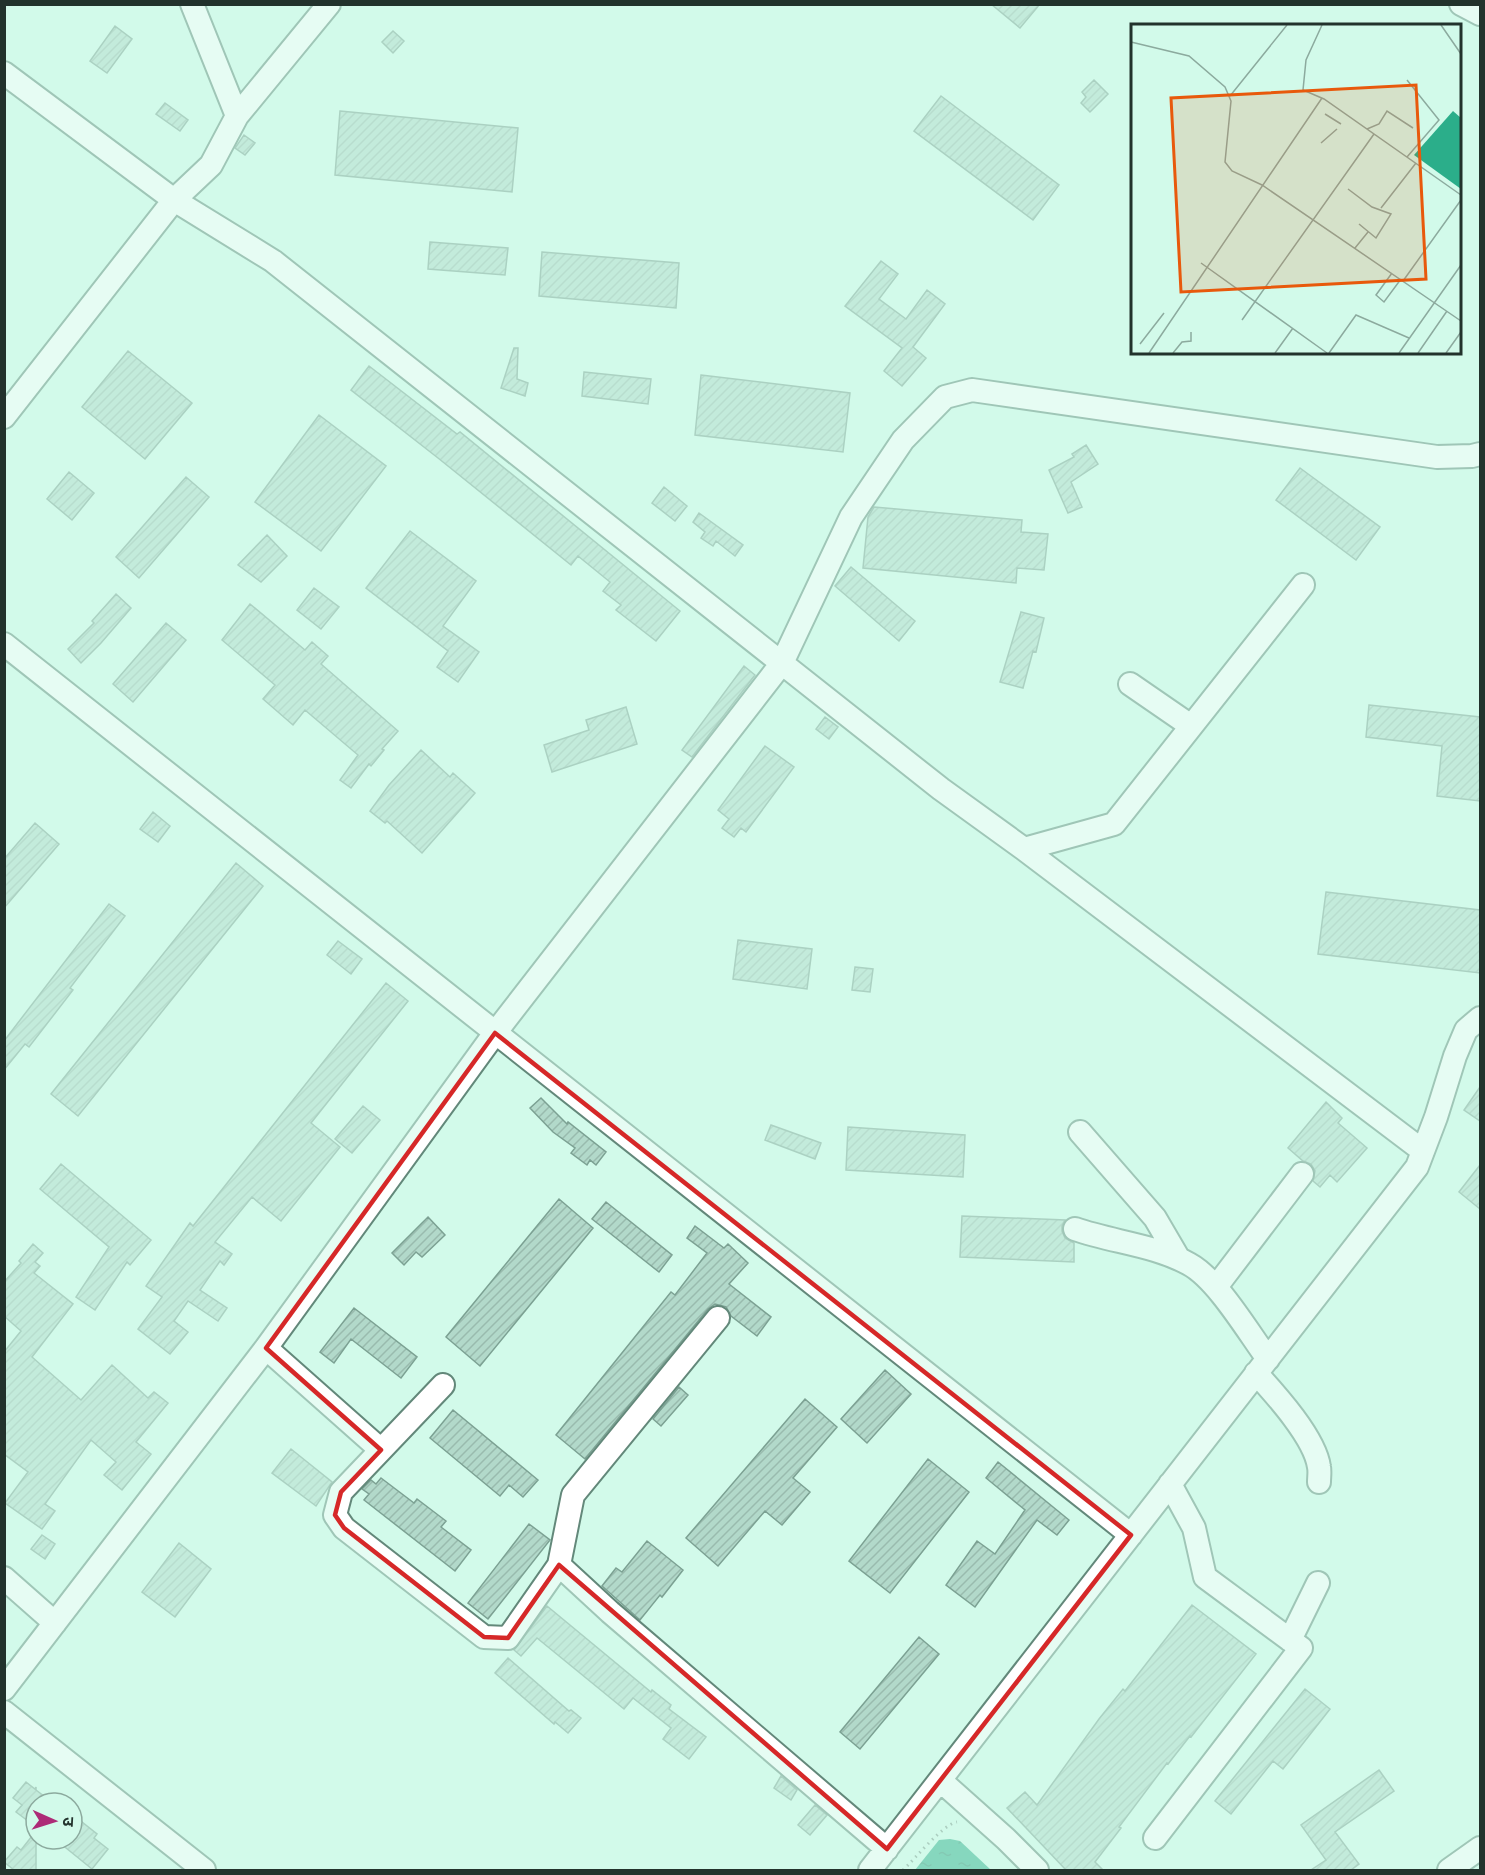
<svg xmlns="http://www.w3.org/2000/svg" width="1485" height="1875" font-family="'Fira Sans','Noto Sans Devanagari',sans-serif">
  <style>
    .water { fill: url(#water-ripples) }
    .building { fill: url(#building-hatch); stroke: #7ca193; stroke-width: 1.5 }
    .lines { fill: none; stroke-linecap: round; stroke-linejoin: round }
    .minor-casing { stroke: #63887a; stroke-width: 26 }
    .path { stroke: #7d998e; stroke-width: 3; stroke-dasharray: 1.5 4.5; stroke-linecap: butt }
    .minor { stroke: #fff; stroke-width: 22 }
    .marked { fill: none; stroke: #d62828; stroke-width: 4.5; stroke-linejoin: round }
    .inset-road { fill: none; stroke: #8caa9e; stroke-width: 1.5 }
    .view { fill: #e8590c; fill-opacity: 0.15; stroke: #e8590c; stroke-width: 3 }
    .inset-edge { fill: none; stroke: #22322c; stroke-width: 3 }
  </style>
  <defs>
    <pattern id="water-ripples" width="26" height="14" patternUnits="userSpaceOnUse" patternTransform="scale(1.5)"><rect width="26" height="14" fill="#2bae8a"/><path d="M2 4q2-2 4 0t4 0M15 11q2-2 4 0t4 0" fill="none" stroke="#248e71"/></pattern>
    <pattern id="building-hatch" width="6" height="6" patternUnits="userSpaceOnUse" patternTransform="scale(1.5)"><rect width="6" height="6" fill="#b2d9ca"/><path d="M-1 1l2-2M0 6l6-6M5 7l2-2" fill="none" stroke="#99bbae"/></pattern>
  </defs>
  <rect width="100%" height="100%" fill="#d2faea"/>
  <!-- water -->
  <path class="water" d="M950,1839l10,2 31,29h-76l24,-30z"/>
  <!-- building -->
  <path class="building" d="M991,4h49l-20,24z
    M115,26l17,13 -25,34 -17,-12z
    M393,31l11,10 -11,12 -11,-11z
    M1094,80l14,14 -18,18 -9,-9 5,-6 -4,-5z
    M941,96l118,89 -26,35 -119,-89z
    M165,103l23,17 -8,11 -24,-17z
    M340,111l178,17 -6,64 -177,-17z
    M244,135l11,8 -10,12 -10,-7z
    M430,242l78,6 -3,27 -77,-6z
    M542,252l137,11 -3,45 -137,-12z
    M881,261l17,13 -19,25 27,20 21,-29 18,14 -32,43 13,11 -24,28 -18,-15 18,-23 -57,-42z
    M514,348h4l-1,31 11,4 -3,13 -24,-8z
    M128,351l64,52 -47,56 -63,-52z
    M369,366l88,68 3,-2 220,179 -24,30 -40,-31 5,-5 -18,-14 7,-9 -32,-26 -7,9 -133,-107 -87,-68z
    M584,372l67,7 -3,25 -66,-8z
    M701,375l149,18 -7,59 -148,-17z
    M319,415l67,51 -65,85 -66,-49z
    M1086,445l12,19 -27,18 11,25 -14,6 -19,-43 25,-13 -2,-3z
    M1300,468l80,59 -24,33 -80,-60z
    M69,472l25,21 -22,27 -25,-21z
    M186,477l23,20 -70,81 -23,-21z
    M664,487l23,19 -12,15 -23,-18z
    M874,507l148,13 -1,12 27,2 -4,36 -27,-2 -1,15 -153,-15 5,-51z
    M699,513l44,32 -8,11 -19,-15 -3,5 -12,-8 4,-6 -12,-10z
    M410,531l66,50 -33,45 36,26 -21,30 -21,-15 11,-16 -82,-63z
    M267,535l20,21 -26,26 -23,-17z
    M851,567l64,54 -16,20 -64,-55z
    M314,588l25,19 -18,22 -24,-19z
    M116,594l15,14 -30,35 -20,20 -13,-14 26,-26 -2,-2z
    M250,604l55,46 7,-8 16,14 -7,8 77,67 -16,18 2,1 -13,16 -2,-2 -18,24 -11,-8 18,-25 -53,-45 -12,15 -30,-26 12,-14 -53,-45z
    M1021,612l23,6 -8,34 -3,-1 -10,37 -23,-6z
    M166,623l20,17 -53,62 -20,-18z
    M744,666l11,9 -63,82 -10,-7z
    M1369,705l111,12v84l-43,-5 5,-50 -76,-9z
    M626,707l11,37 -85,28 -8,-27 45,-15 -3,-10z
    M825,717l13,10 -9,12 -13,-10z
    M765,746l29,21 -48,65 -5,-4 -7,9 -12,-9 7,-9 -11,-9z
    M421,750l29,27 3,-4 22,20 -53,60 -35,-32 -2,2 -15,-12 19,-26z
    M153,812l17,14 -12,16 -18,-13z
    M35,823l24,21 -55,64v-49z
    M236,863l27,23 -185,230 -27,-22z
    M1326,892l154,18v63l-162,-19z
    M109,904l16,12 -55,72 3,2 -44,57 -4,-3 -21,26v-29z
    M738,940l74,9 -5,40 -74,-10z
    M338,941l24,18 -11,15 -24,-19z
    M855,967l18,2 -3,23 -18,-2z
    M386,983l22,18 -97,122 29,24 -59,74 -29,-24 -37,45 17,12 -8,11 -4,-4 -20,29 27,18 -9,13 -30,-20 -14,20 14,11 -18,22 -32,-25 24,-32 -16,-11 44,-63 3,3z
    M1480,1087v34l-16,-11z
    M541,1098l26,26 1,-2 38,30 -10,13 -6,-5 -3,5 -16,-12 4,-5 -22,-16 -23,-24z
    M1326,1102l16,16 -4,5 29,25 -30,34 -7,-7 -10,12 -7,-6 2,-10 -4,-7 -8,-3 -15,-13z
    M363,1106l17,14 -28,33 -17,-14z
    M771,1125l50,18 -6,16 -50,-19z
    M848,1127l117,8 -2,42 -117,-7z
    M61,1164l90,76 -21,25 -3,-3 -32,48 -19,-13 33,-50 -69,-58z
    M1480,1165v44l-21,-17z
    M559,1199l34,29 -113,138 -34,-29z
    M606,1202l66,53 -13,17 -67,-53z
    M962,1216l103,4 -3,6v5l3,7 9,5v19l-114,-5z
    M428,1217l17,18 -23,22 -6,-5 -12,13 -12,-12z
    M695,1226l29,22 4,-4 20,19 -19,21 42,33 -14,19 -26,-20 -5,-9 -11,-3 -7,5 -123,150 -29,-24 115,-143 4,3 32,-42 -20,-15z
    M33,1244l10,9 -8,9 5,4 -6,7 39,31 -41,53 49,43 31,-35 36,33 6,-6 14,11 -32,39 15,12 -29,36 -18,-15 12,-13 -25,-22 -46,64 10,7 -13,18 -37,-26 23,-31 -24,-18v-102l17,-21 -17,-15v-34l17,-19 -2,-2z
    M354,1308l63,49 -16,21 -50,-39 -17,24 -14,-11z
    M885,1370l26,24 -44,49 -26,-24z
    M679,1387l9,8 -27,31 -8,-7z
    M805,1399l32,28 -44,51 17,14 -28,33 -17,-14 -47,55 -32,-28z
    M453,1410l85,70 -15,17 -14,-12 -9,11 -70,-58z
    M291,1449l41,33 -16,24 -44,-33z
    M928,1459l41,33 -79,101 -41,-32z
    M998,1462l71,58 -12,15 -20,-15 -62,87 -29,-22 31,-44 18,13 30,-44 -39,-32z
    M381,1478l33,25 3,-4 29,22 -5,6 30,23 -16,21 -91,-71 5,-6 -7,-5 9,-9 5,4z
    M529,1524l21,16 -62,79 -20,-16z
    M42,1535l13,9 -10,15 -14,-10z
    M647,1541l36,29 -21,27 -2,-2 -20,25 -38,-34 14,-18 6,4z
    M179,1543l32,26 -36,48 -33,-25z
    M1192,1605l64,49 -65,83 -1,-1 -22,28 -1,-1 -48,64 2,1 -26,34 8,8h-37l-59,-62 18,-16 12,13 62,-86 24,-30 2,2z
    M547,1606l104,86 1,-2 19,15 -2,4 37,28 -17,22 -26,-20 8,-11 -38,-30 -9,11 -87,-71 -16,18 -7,-6z
    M919,1637l20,17 -79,95 -20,-17z
    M508,1658l61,53 2,-1 10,8 -13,15 -13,-11 -1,2 -59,-51z
    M1305,1689l25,20 -47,60 -10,-8 -42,53 -16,-13z
    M1379,1770l15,21 -59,41 24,32 -8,6h-40l15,-10 -25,-35z
    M781,1776l16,14 -6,10 -17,-12z
    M26,1782l9,7 1,-2v3l17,13h-17v24l-20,-15 6,-7 -9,-7z
    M815,1805l12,10 -17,20 -12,-10z
    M72,1814l25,20 -3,4 14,11 -16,20 -37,-30h17z
    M36,1831v39h-22l-10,-8 13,-15 4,3z"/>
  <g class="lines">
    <!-- minor casing -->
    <g class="minor-casing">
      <path id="minor" d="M192,4l45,112
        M1461,4l19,10
        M4,73l170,127 99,61 668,528 83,60 399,302
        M4,417l170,-217 37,-35 26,-49 92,-112
        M4,644l1127,891
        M1130,684l61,42
        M1024,849l90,-25 189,-239
        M1080,1132l75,86 24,41
        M1075,1229c37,13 80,16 114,35 28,15 59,68 79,95
        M1216,1287l86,-113
        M266,1348l115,102
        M1256,1373c20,22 59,65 63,94 1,5 0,10 0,15
        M443,1385l-102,107 -6,23 9,13 140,109 24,1 51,-73 14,-70 145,-177
        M559,1565l51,47 277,237
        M4,1578l51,45
        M1290,1640l28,-57
        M4,1689l262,-341 229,-315 287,-370 69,-146 52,-77 42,-43 27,-7 465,67 35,-1 8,-2
        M4,1712l200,158
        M941,1781l65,58 31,31
        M1155,1838l146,-190 -96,-71 -11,-49 -24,-44
        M870,1870l547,-703 19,-50 19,-61 11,-26 14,-12
        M1449,1870l31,-22"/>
    </g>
    <!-- path -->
    <path class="path" d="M903,1870c12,-11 40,-46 54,-48"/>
    <!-- minor -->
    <use href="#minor" class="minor"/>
  </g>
  <!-- marked area -->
  <path d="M0 0H1485V1875H0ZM495,1033l636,502 -244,314 -328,-284 -51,73 -24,-1 -140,-109 -9,-13 6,-23 40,-42 -115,-102z" fill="#d2faea" fill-opacity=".55" fill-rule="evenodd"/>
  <path class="marked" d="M495,1033l636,502 -244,314 -328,-284 -51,73 -24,-1 -140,-109 -9,-13 6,-23 40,-42 -115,-102z"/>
  <!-- overview -->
  <g transform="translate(1131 24)">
    <rect width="330" height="330" fill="#d2faea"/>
    <path d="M322,87l8,7v71l-47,-34z" fill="#2bae8a"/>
    <path class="inset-road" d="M191,1l-16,35 -3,30 21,9 137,96M310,1l20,29M0,18l58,14 36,31 6,14 -6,61 7,9 30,14 199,136M99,72l57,-71M194,90l16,10M236,105l12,-5 8,-13 26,17M190,119l16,-14M276,133l32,-37 -32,-40M217,165l24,18 19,7 -15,24 -17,-14M250,184l35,-45M224,224l13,-16M70,239l126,90M261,249l-16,22 8,7 17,-23M272,257l58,-81M111,296l132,-186M9,320l24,-31M18,329l173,-255M42,329l9,-11 9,-1v-9M144,329l18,-25M198,329l27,-38 53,23M268,329l62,-88M287,329l29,-42M315,329l15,-21"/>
    <path class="view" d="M285,61l10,194 -245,13 -10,-194z"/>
    <rect width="330" height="330" class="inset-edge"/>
  </g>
  <!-- border -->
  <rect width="1485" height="1875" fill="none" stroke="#22322c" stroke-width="12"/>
  <!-- north arrow -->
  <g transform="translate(54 1821) rotate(93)"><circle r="28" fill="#d2faea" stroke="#8caa9e" stroke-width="1.5"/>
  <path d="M0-4.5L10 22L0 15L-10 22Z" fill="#ad2b77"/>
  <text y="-9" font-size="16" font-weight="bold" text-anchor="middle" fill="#22322c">उ</text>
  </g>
</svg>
